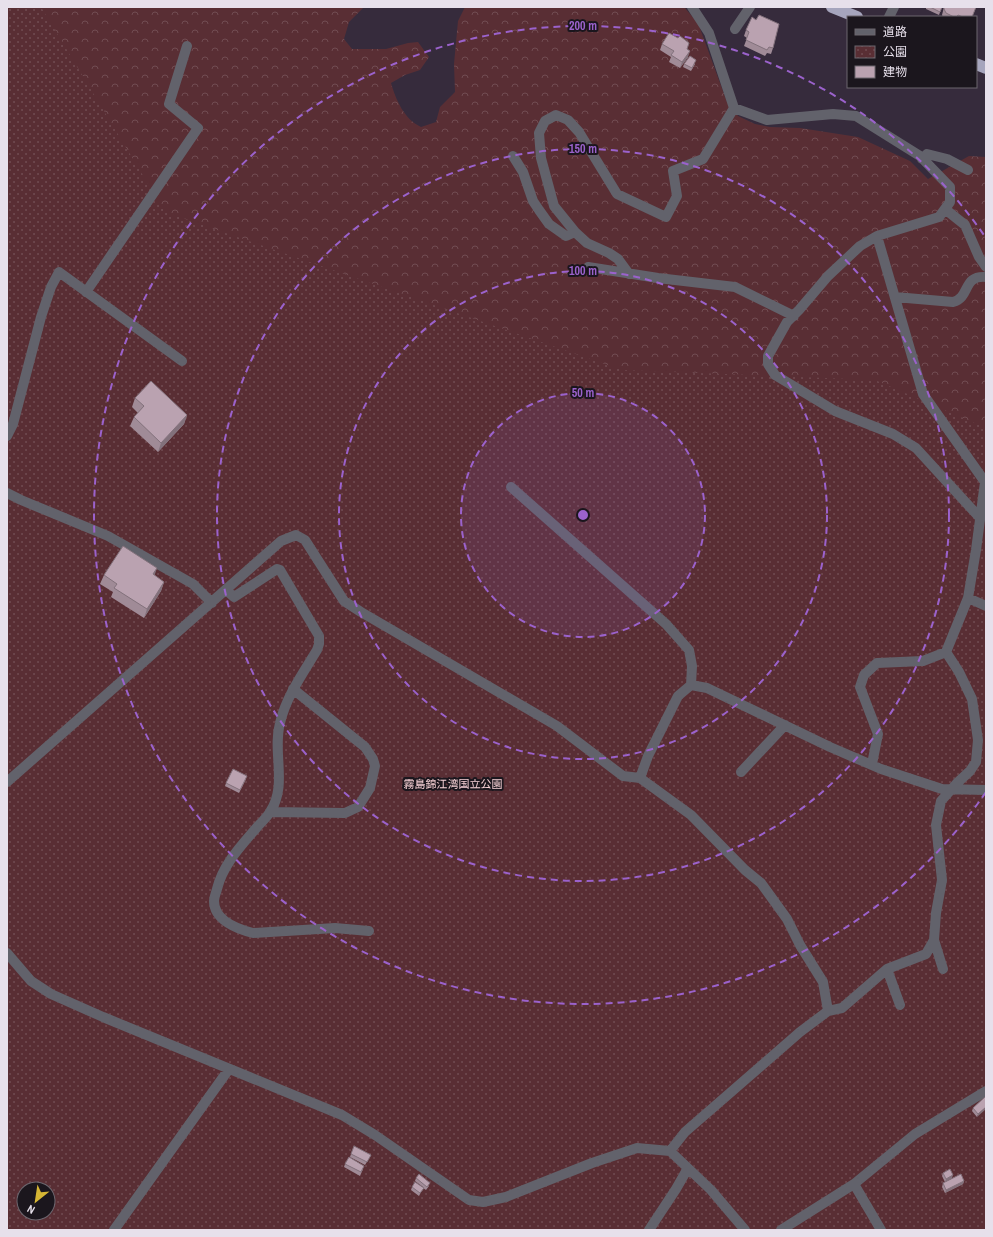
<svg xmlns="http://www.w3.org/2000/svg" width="993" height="1237" font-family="'Archivo Narrow','Noto Sans JP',sans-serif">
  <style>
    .forest { fill: url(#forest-crowns); fill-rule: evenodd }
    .park { fill: url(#park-dots); fill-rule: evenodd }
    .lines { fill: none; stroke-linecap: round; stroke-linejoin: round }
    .minor { stroke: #62626b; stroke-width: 10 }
    .highway { stroke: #a6a5bd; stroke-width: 12 }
    .wall { fill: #a08b97 }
    .shaded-wall { fill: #82717b }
    .building { fill: #baa2b0; stroke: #82717b }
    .ring { fill: none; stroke: #9b62cc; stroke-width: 2; stroke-dasharray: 7 5 }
    .labels { text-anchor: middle; stroke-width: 4; stroke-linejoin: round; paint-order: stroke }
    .park-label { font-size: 11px; fill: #f7d1d5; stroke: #1b161d }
    .centre { fill: #9b62cc; stroke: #1b161d; stroke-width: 2 }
    .ring-label { font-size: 12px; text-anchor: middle; font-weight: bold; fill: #9b62cc; stroke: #1b161d; stroke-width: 4; stroke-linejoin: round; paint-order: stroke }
  </style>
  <defs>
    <pattern id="forest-crowns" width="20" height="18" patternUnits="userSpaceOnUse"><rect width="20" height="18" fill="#592e34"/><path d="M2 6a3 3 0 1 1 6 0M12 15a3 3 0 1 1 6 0" fill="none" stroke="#714c52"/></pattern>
    <pattern id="park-dots" width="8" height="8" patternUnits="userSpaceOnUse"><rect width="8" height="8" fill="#592e34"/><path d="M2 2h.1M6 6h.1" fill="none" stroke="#714c52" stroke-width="1.8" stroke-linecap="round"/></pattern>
  </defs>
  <rect width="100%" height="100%" fill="#362b3c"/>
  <!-- forest -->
  <path class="forest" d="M7,7h357l-15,15 -5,17 8,10h34l22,-6 10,-1 11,15 -9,13 -15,5 -14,8c5,17 13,36 30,44l15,-5 4,-15 15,-15 -1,-28 4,-43 7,-14h219l14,16 29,79 11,14 17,8 15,3 30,1 58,9 52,24 18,18 41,-23 17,1v1073h-979zM24,1189h24v24h-24z"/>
  <!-- park -->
  <path class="park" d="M7,7h34l124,205 457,158 253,10 111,48v802h-979zM24,1189h24v24h-24z"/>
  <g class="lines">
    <!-- minor -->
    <path class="minor" d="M692,7l17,26 25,75 33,12 66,-6 23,2 64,40 30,31v15l-11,15 -62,19 46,158 62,88 -9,68 -8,48 -22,54 -23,9 -46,2 -13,12 -4,12 18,47 -6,30
      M889,17l5,-10
      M735,29l15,-22
      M513,156l10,16 10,29 6,9 10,14 17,12 9,-4
      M922,159l5,-5 20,5 21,11
      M945,209l20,16 14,32 7,10
      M877,236l-17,10 -32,30 -29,34 -12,12 -19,34v8l7,11 60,36 58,23 23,14 64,70
      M588,267l70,11 77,9 59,29
      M629,274l-11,-15 -9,-6 -22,-10 -12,-11 -21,-26 -13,-48 -2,-25 6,-12 11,-6 12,5 11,12 38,62 49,23 11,-21 -4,-25 30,-12 31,-51
      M86,292l112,-164 -29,-24 18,-58
      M895,297l58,5c18,-5 9,-27 33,-25
      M7,436l6,-12 28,-107 10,-30 8,-15 123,89
      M511,487l155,137 23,26 3,16 -1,19
      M7,493l14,7 87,36 85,48 19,19
      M226,590l8,7 43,-28 3,1 39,66v8l-2,6c-14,23 -31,47 -37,73 -8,29 8,62 -10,89 -3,5 -8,10 -12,14 -16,19 -35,38 -41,63 -1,4 -3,8 -3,12 0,19 23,28 39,32l82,-5 34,3
      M968,598l18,8
      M741,772l44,-47
      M640,778l8,-22 30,-60 13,-11 16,3 123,59 51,22 61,20 44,1
      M7,782l274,-241 15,-6 9,5 39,61 17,11 196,114 66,50 17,2 51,37 54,55 16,13 26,36 13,26 23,37 5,29 -28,21 -115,100 -15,19
      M270,812l75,1 13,-6 12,-19 5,-22 -2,-7 -8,-12 -72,-58
      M934,940l9,29
      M7,953l24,28 20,13 52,23 239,98 33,20 94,65 14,2 23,-5 86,-34 45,-15 33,3 41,39 34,40
      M887,969l13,36
      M828,1011l14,-3 45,-39 39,-15 8,-14 2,-27 6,-33 -6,-55 5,-24 16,-18 13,-12 6,-9 2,-22 -6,-41 -13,-27 -13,-20
      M854,1184l27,46
      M114,1230l115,-161
      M649,1230l27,-41 12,-21
      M781,1230l73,-46 61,-50 71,-43"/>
    <!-- highway -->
    <path class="highway" d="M832,7l25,10
      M976,64l10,4"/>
  </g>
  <!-- wall -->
  <path class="wall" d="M926,7h16l-3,8 -13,-6z
    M944,7h32l-4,10h-29l-1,-2z
    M746,30l27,18 -2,6 -4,-1 -2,3 -21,-10 3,-8 -3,-2z
    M662,44l25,5 1,8 -8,11 -11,-6 2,-5 -11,-7z
    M684,64h11l-4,7 -8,-4z
    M135,398l52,17 -3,9 -26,28 -28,-26 4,-9 4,-4 -6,-6z
    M104,575l50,1 10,6 -3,9 -17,27 -33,-21 2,-5 -13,-8z
    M246,779l-7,14 -14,-7 1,-3z
    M985,1097l-8,20 -5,-6 1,-3z
    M351,1154l20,1 -6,10 -15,-8z
    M345,1164l18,5 -3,7 -16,-9z
    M943,1173l9,5 -7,4 -3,-6z
    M416,1178l13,8 -3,4 -3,-2 -4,8 -8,-6 1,-3h11l-8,-6z
    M964,1181l-1,3 -18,9 -3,-6 1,-4z"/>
  <!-- shaded-wall -->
  <path class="shaded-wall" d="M690,51l-2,6 -8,11 2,-6z
    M187,415l-3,9 -26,28 3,-9z
    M157,568l-3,9 -1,-3z
    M164,582l-3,9 -17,27 3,-9z
    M986,1107v2l-9,8 1,-3z
    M953,1175l-1,3 -7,4 1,-3z
    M964,1181l-1,3 -18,9 1,-3z"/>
  <!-- building -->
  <path class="building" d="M930,7h12l-2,5z
    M944,7h32l-4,10h-9l-5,-2 -2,2h-2l-8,-4 -2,-4z
    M759,15l20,9 -6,24 -4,-1 -2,3 -21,-10 3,-8 -3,-2 6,-13 4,3z
    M669,33l9,5 2,-2 9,7 -2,6 3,2 -8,11 -11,-7 3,-4 -12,-7z
    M690,56l6,4 -4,8 -8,-4z
    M151,381l36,34 -26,28 -27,-26 10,-11 -9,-8z
    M123,546l34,22 -4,6 11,8 -17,27 -33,-21 3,-4 -13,-9z
    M233,769l14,7 -7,14 -14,-7z
    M985,1097l1,1v9l-8,7 -5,-6z
    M354,1146l17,9 -4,7 -16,-8z
    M349,1157l15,9 -3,6 -16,-8z
    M950,1169l3,6 -7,4 -3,-6z
    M419,1174l11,9 -3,4 -11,-9z
    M961,1174l3,7 -18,9 -3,-7z
    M415,1182l9,6 -4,5 -8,-6z"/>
  <!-- distance rings -->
  <circle cx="583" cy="515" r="122" fill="#9b62cc" fill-opacity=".12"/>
  <g class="ring">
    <circle cx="583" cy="515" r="122"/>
    <circle cx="583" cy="515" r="244"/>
    <circle cx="583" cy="515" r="366"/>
    <path d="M986 792A489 489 0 1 1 986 238"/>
  </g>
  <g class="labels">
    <!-- park labels -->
    <g class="park-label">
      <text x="453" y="788">霧島錦江湾国立公園</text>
    </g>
  </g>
  <circle cx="583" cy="515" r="6" class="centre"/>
  <g class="ring-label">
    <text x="583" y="30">200 m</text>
    <text x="583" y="153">150 m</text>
    <text x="583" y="275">100 m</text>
    <text x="583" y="397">50 m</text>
  </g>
  <!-- border -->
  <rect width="993" height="1237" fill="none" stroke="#e7e0eb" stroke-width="16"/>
  <!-- legend -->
  <rect x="847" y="16" width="130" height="72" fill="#1b161d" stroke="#6d676f"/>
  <rect x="855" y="29" width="20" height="6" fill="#62626b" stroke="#6d676f"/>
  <text x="883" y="36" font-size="12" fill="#e7e0eb">道路</text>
  <rect x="855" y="46" width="20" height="12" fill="url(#park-dots)" stroke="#6d676f"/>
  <text x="883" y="56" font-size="12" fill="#e7e0eb">公園</text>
  <rect x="855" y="66" width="20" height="12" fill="#baa2b0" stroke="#6d676f"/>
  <text x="883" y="76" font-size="12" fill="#e7e0eb">建物</text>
  <!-- north arrow -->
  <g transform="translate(36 1201) rotate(210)"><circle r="19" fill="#1b161d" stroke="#6d676f"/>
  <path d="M0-3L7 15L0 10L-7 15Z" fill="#d6b534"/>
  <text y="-6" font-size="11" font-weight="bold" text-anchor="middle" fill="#e7e0eb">N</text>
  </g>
</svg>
